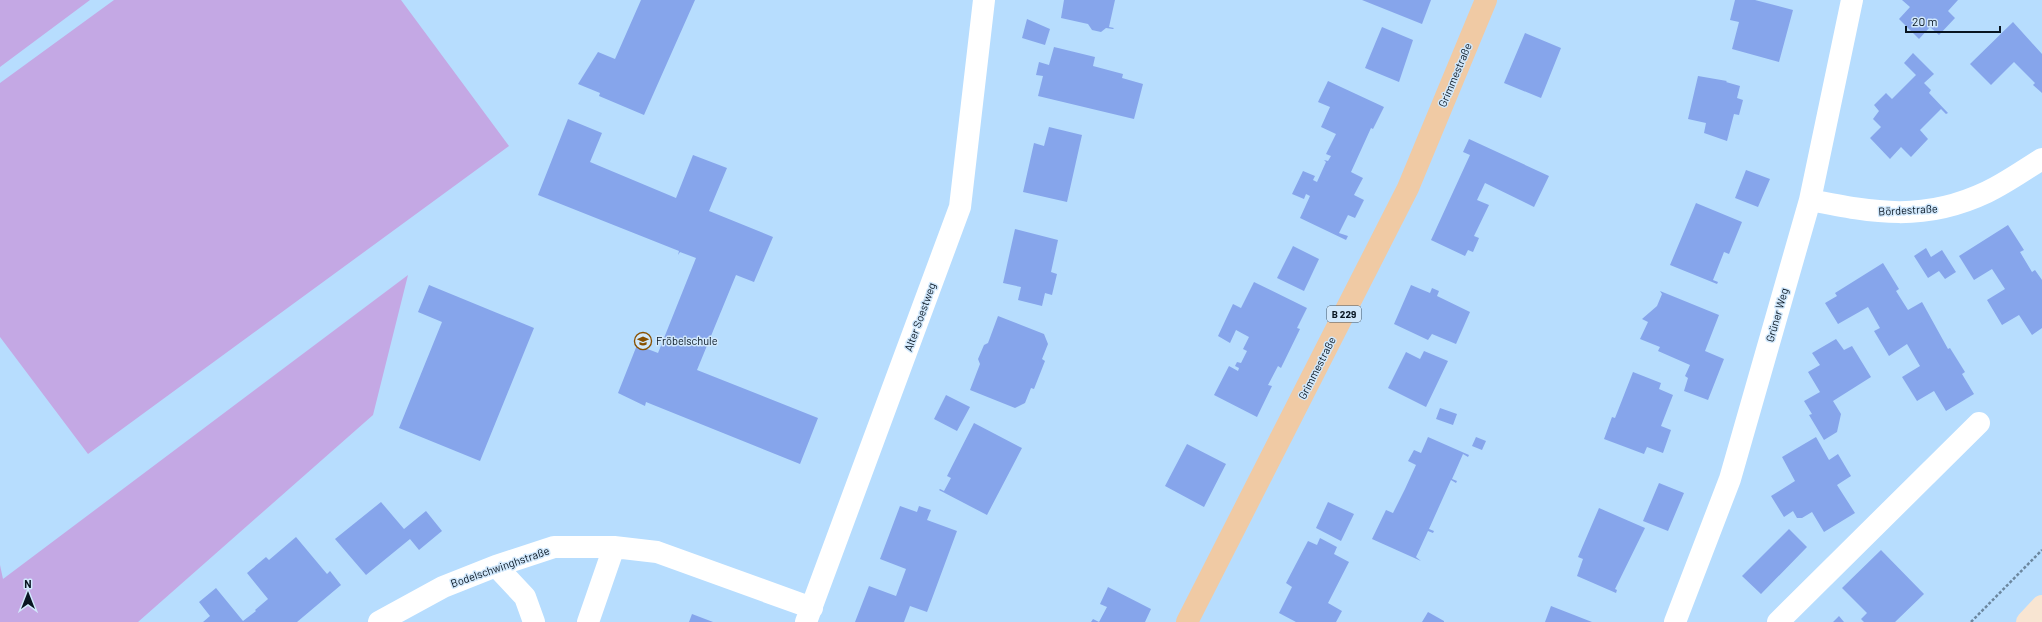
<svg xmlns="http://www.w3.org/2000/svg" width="2042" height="622" font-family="Barlow,sans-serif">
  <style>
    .green { fill: #c4a8e4 }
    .building { fill: #86a5eb }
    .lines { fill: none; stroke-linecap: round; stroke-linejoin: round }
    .path { stroke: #6c879f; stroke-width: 2.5; stroke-dasharray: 3 2; stroke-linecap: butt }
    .minor { stroke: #fff; stroke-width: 22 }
    .secondary { stroke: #f8e5d2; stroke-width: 22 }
    .primary { stroke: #f0caa4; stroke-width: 22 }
    .labels { text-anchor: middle; stroke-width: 3; stroke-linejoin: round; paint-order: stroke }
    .shield { fill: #d1e8fc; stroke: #445463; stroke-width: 1 }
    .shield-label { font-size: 10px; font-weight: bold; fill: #081521 }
    .street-label { font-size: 11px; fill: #081521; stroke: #d1e8fc }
    .poi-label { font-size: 11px; fill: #081521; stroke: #d1e8fc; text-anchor: start }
  </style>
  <rect width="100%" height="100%" fill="#b7ddfe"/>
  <!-- green -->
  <path class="green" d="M0,0h90l-90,67z
    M114,0h287l108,146 -421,308 -88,-117v-254z
    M408,275l-35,140 -235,207h-138v-57l3,14z"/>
  <!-- building -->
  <path class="building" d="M641,0h54l-51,115 -45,-19 1,-3 -22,-9 20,-32 17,7z
    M1064,0h51l-6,27 5,1 -1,1 -7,-1 -5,4 -9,-2 -4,-6 -27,-6z
    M1362,0h69l-9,24z
    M1735,0h20l38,10 -14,52 -47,-13 7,-27 -9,-2z
    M1902,0h56l-10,11 7,7 -16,17 -9,-8 -11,12 -20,-20 11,-12z
    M1027,19l23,10 -5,16 -23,-7z
    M2013,22l29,32v39l-9,-8 2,-2 -21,-21 -23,23 -21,-21z
    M1382,27l31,13 -14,42 -34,-14z
    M1525,33l36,15 -20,50 -37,-15z
    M1054,47l41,10 -2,9 30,8 -1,4 21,6 -9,35 -96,-23 5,-20 -7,-1 3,-13 10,3z
    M1913,53l21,21 -10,9 7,7 -2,3 19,20 -2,1 -5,-5 -21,21 8,9 -17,18 -10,-10 -11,12 -20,-21 11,-11 -8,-8 6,-8 -5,-6 12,-12 6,6 24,-24 -12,-12z
    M1698,76l29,5 -1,1 14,4 -3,12 6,2 -4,15 -5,-1 -7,27 -23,-8 2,-10 -18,-4z
    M1328,81l56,26 -11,22 -2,-1 -20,44 12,6 -9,17 10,5 -9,18 -7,-3 -9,18 9,3 -2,4 -46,-22 10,-22 -4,-2 -2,5 -12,-5 11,-23 12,5 -2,4 4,2 9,-20 -2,-2 4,1 3,-5 -5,-2 10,-20 -15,-7 9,-20 -12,-5z
    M568,119l34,14 -12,29 86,36 17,-43 34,13 -18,43 64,26 -19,45 -18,-7 -39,95 121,48 -18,46 -154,-62 -1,4 -27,-13 19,-48 21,8 38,-95 -16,-6 -2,3 1,-4 -141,-56z
    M1049,127l33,8 -15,67 -44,-10 11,-49 10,3z
    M1469,139l80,37 -15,31 -49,-24 -8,17 12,5 -15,31 5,2 -6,14 -5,-2 -3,6 -34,-16 39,-85 -7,-3z
    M1746,170l24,9 -12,28 -23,-9z
    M1696,203l46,19 -13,32 -5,-2 -11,28 5,2 -1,2 -47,-19z
    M2008,225l16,25 -4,2 12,20 3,-2 7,10v48l-10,7 -13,-20 -17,10 -15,-25 18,-11 -13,-20 -18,11 -15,-24z
    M1015,229l43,11 -7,32 6,2 -5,21 -7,-2 -3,13 -24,-6 3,-13 -18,-4z
    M1293,246l26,13 -15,32 -27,-13z
    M1926,248l5,9 11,-7 14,22 -11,7 -6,-8 -11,7 -14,-22z
    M1883,263l16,26 -3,2 12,19 14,-8 26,47 2,-1 15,24 -3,2 12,20 -28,17 -12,-20 -17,10 -15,-24 18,-11 -13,-22 -18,12 -15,-25 6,-3 -12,-21 -30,17 -13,-21 12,-7 -2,-3z
    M1254,282l53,26 -10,20 3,1 -19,39 -3,-2 -10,19 4,1 -15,31 -43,-22 15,-29 9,5 1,-3 -4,-2 2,-4 4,1 6,-12 -4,-2 6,-12 -13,-7 -6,13 -12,-7 15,-32 8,4z
    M429,285l105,43 -54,133 -81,-33 43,-106 -24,-10z
    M1411,285l19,8 2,-5 7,3 -2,5 33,16 -14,32 -24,-10 -4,6 -34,-16z
    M1660,291l59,24 -14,36 19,8 -16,41 -24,-9 4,-13 -3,-2 5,-11 -32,-14 2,-4 -20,-8 8,-17 -6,-3 15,-13 5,-12z
    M998,316l46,18 4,10 -6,15 3,2 -11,28 -3,-1 -6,15 -10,5 -45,-18 10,-26 -2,-5 6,-14 4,-2z
    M1836,339l8,11 8,-4 19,31 -38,24 8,13 -4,18 -13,8 -15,-25 3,-1 -8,-13 16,-9 -12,-20 12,-7 -8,-12z
    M1424,351l24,10 -22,46 -38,-19 18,-36 14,7z
    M1633,372l28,11 -2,6 14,6 -12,31 10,4 -8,23 -16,-6 -3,7 -40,-15 8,-22 3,1z
    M946,395l24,12 -13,24 -23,-12z
    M1440,408l17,6 -4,11 -17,-6z
    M974,423l48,25 -35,67 -48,-25 1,-1 4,2 7,-13 -4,-2z
    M1428,437l41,18 -1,2 -5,-3 -11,25 5,2 -1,2 -5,-3 -22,49 5,2 -1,2 -5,-2 -12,26 5,4 -49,-22 14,-29 7,3 12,-24 11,-24 -8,-4 6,-11 7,3z
    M1476,437l10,4 -4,9 -10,-4z
    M1816,437l13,23 9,-6 13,22 -14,9 18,28 -31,19 -12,-20 -10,6h-5l-4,-7 -9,6 -13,-21 24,-15 -13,-24z
    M1187,444l39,20 -22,43 -39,-21z
    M1659,483l25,10 -16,38 -25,-10z
    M381,502l23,27 22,-18 16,20 -23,19 -9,-11 -44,36 -31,-36z
    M1328,502l26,12 -13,27 -25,-13z
    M900,506l17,6 2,-6 12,4 -4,10 30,11 -30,81 -17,-6 -6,16h-49l14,-36 27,10 10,-27 -26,-10z
    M1599,508l46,20 -30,61 2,1 -1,3 -39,-17 6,-17 -5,-2z
    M1789,529l18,18 -46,47 -19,-18z
    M296,537l31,37 3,-3 11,14 -44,37h-94l7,-6 -11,-14 17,-14 27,33 13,-10 -1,-1 13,-11 -21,-26 19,-16 3,3z
    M1320,538l17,9 -3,7 15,8 -21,41 14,8 -6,11h-40l-17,-9 13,-26 -6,-4 22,-42 9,4z
    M1881,550l43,44 -29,28h-31l-3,-3 6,-6 -25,-25z
    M1108,587l43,22 -6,13h-54l2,-3 6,3 8,-15 -7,-3z
    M1551,606l41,16h-47z
    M1428,612l16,9v1h-22z
    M692,614l21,8h-24z
    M1839,616l5,6h-11z"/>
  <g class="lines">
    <!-- path -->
    <path class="path" d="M1971,622l71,-72"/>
    <!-- minor -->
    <path class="minor" d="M1810,200c65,13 114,22 177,-8 19,-9 37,-22 55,-33
      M496,566l29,31 9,25
      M379,622l64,-35 53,-21 58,-19h60l43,5 155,56
      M588,622l26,-75
      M806,622l154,-415 24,-207
      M1675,622l55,-143 80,-279 42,-200
      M1778,622l201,-199"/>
    <!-- secondary -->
    <path class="secondary" d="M2027,622l15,-16"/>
    <!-- primary -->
    <path class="primary" d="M1187,622l221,-434 78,-188"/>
  </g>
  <!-- icons -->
  <defs>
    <g id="school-ring" transform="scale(0.9)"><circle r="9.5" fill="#d1e8fc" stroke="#885001" stroke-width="1.5"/><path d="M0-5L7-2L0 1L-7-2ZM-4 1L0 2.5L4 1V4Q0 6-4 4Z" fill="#885001"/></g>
  </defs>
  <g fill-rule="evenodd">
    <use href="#school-ring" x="643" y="341"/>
  </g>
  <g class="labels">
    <!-- shield labels -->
    <rect class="shield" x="1327" y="306" width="34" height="16" rx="3"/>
    <g class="shield-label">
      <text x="1344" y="318">B 229</text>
    </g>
    <!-- street labels -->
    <g class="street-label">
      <text transform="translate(1455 75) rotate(-67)" y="4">Grimmestraße</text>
      <text transform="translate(1908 210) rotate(-3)" y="4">Bördestraße</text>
      <text transform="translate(1777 315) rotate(-74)" y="4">Grüner Weg</text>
      <text transform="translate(920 317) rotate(-70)" y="4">Alter Soestweg</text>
      <text transform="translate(1317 368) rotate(-63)" y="4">Grimmestraße</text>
      <text transform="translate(500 567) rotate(-19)" y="4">Bodelschwinghstraße</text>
    </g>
    <!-- poi labels -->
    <g class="poi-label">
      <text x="656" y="345">Fröbelschule</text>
    </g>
  </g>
  <!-- north arrow -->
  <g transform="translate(28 594)" stroke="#d1e8fc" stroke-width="3" paint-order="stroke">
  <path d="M0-3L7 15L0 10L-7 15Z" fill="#081521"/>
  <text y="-6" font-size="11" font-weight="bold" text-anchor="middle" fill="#081521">N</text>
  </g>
  <!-- scale -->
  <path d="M1906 26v6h94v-6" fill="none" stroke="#081521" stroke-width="2"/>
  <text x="1912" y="26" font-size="12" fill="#081521" stroke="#d1e8fc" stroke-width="3" paint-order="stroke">20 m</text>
</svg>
